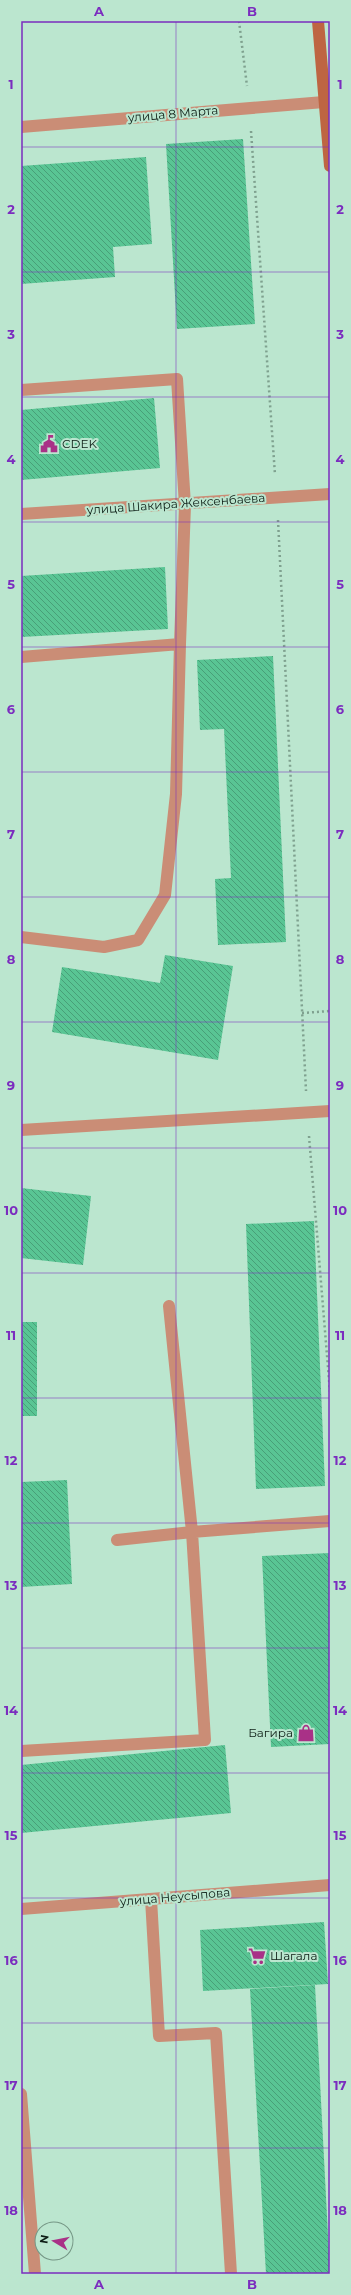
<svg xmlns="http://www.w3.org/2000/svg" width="351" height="2295" font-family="Montserrat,sans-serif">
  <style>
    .building { fill: url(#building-back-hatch) }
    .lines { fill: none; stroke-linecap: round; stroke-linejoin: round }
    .path { stroke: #7fa18f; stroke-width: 2.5; stroke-dasharray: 2 3; stroke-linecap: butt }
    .lane { stroke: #ca8d76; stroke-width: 12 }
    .street { stroke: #ca8d76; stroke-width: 12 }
    .secondary { stroke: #be6542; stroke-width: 12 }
    .grid { fill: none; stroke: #7b2cbf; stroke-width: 1; stroke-opacity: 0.55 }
    .labels { text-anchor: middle; stroke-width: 4; stroke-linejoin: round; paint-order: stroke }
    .street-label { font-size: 12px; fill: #0d1d15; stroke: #bbe6cf }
    .poi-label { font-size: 12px; fill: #0d1d15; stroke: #bbe6cf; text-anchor: start }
    .neatline { fill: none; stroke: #7b2cbf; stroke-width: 1.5 }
    .grid-label { font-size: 13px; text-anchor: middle; font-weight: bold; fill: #7b2cbf }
  </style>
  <defs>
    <pattern id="building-back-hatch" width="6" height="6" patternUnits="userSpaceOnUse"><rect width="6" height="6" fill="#59c594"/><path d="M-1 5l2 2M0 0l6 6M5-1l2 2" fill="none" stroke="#489f78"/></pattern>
  </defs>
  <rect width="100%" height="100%" fill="#bbe6cf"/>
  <!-- building -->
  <path class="building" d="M243,139l12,185 -78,5 -11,-185z
    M146,157l6,87 -39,3 2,30 -94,7v-118z
    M154,398l6,70 -139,12v-70z
    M165,567l3,62 -147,8v-61z
    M273,656l13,286 -68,3 -3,-66 16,-1 -7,-149 -24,1 -3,-70z
    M165,955l68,11 -15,94 -166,-28 10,-65 98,16z
    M21,1188l70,8 -8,69 -62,-7z
    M314,1221l11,265 -69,3 -10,-265z
    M21,1322h16v94h-16z
    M67,1480l5,104 -51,3v-105z
    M330,1553v191l-59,3 -9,-191z
    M225,1745l6,68 -210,20v-68z
    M324,1922l4,62 -125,7 -3,-61z
    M315,1985l15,289h-64l-16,-285z"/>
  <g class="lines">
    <!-- path -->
    <path class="path" d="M239,21l8,65
      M251,131l24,344
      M278,520l28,571
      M302,1013l28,-2
      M309,1136l21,256"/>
    <!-- lane -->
    <path class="lane" d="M21,390l156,-11 8,126 -5,139 -159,13
      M21,937l83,10 34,-7 27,-45 11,-101 4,-150
      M21,1130l309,-19
      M169,1306l23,226 138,-11
      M21,1751l184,-11 -13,-208 -75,8
      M151,1899l8,137 57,-3 15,241
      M21,2094l14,180"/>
    <!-- street -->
    <path class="street" d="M21,127l303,-25
      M21,514l309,-20
      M21,1909l309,-24"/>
    <!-- secondary -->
    <path class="secondary" d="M318,21l12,145"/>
  </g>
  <!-- grid -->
  <path class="grid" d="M176,21v2253M21,147h309M21,272h309M21,397h309M21,522h309M21,647h309M21,772h309M21,897h309M21,1022h309M21,1148h309M21,1273h309M21,1398h309M21,1523h309M21,1648h309M21,1773h309M21,1898h309M21,2023h309M21,2148h309"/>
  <!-- icons -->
  <defs>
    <g id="civic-bare" transform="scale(1.38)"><path d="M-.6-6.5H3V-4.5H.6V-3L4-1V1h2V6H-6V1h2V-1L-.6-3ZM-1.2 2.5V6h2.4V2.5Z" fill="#a93187" stroke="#bbe6cf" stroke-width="2.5" paint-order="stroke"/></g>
    <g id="shop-bare" transform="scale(1.38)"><path d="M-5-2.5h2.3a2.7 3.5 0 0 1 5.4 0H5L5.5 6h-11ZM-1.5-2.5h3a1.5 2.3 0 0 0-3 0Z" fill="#a93187" stroke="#bbe6cf" stroke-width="2.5" paint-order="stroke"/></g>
    <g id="supermarket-bare" transform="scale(1.38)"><path d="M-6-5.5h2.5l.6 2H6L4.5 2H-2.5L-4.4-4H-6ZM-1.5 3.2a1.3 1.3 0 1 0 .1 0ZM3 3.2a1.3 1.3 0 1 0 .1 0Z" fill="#a93187" stroke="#bbe6cf" stroke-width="2.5" paint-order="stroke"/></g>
  </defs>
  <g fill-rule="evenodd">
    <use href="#civic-bare" x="49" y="444"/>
    <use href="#shop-bare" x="306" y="1733"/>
    <use href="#supermarket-bare" x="257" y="1956"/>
  </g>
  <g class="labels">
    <!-- street labels -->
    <g class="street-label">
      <text transform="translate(173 114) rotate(-5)" y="4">улица 8 Марта</text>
      <text transform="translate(176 504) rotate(-4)" y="4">улица Шакира Жексенбаева</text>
      <text transform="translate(175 1897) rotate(-5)" y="4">улица Неусыпова</text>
    </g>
    <!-- poi labels -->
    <g class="poi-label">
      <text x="62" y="448">CDEK</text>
      <text x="293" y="1737" text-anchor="end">Багира</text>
      <text x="270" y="1960">Шагала</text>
    </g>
  </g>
  <!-- border -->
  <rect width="351" height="2295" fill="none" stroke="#bbe6cf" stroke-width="44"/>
  <!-- north arrow -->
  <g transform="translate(54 2241) rotate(280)"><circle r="19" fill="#bbe6cf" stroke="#759685"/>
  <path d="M0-3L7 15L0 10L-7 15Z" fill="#a93187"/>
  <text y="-6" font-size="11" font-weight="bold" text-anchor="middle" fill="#0d1d15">N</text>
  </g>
  <rect x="22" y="22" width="307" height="2251" class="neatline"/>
  <g class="grid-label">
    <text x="99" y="16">A</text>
    <text x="252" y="16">B</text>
    <text x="11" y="89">1</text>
    <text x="340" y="89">1</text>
    <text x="11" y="214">2</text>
    <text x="340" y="214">2</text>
    <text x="11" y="339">3</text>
    <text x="340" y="339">3</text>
    <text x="11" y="464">4</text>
    <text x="340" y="464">4</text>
    <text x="11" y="589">5</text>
    <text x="340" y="589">5</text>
    <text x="11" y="714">6</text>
    <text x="340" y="714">6</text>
    <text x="11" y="839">7</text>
    <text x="340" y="839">7</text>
    <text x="11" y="964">8</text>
    <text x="340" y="964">8</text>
    <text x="11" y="1090">9</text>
    <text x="340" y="1090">9</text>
    <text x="11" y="1215">10</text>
    <text x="340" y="1215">10</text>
    <text x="11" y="1340">11</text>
    <text x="340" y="1340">11</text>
    <text x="11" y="1465">12</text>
    <text x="340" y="1465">12</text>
    <text x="11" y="1590">13</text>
    <text x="340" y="1590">13</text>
    <text x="11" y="1715">14</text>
    <text x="340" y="1715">14</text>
    <text x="11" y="1840">15</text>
    <text x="340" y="1840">15</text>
    <text x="11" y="1965">16</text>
    <text x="340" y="1965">16</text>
    <text x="11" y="2090">17</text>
    <text x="340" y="2090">17</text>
    <text x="11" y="2215">18</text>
    <text x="340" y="2215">18</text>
    <text x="99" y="2289">A</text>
    <text x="252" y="2289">B</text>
  </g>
</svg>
